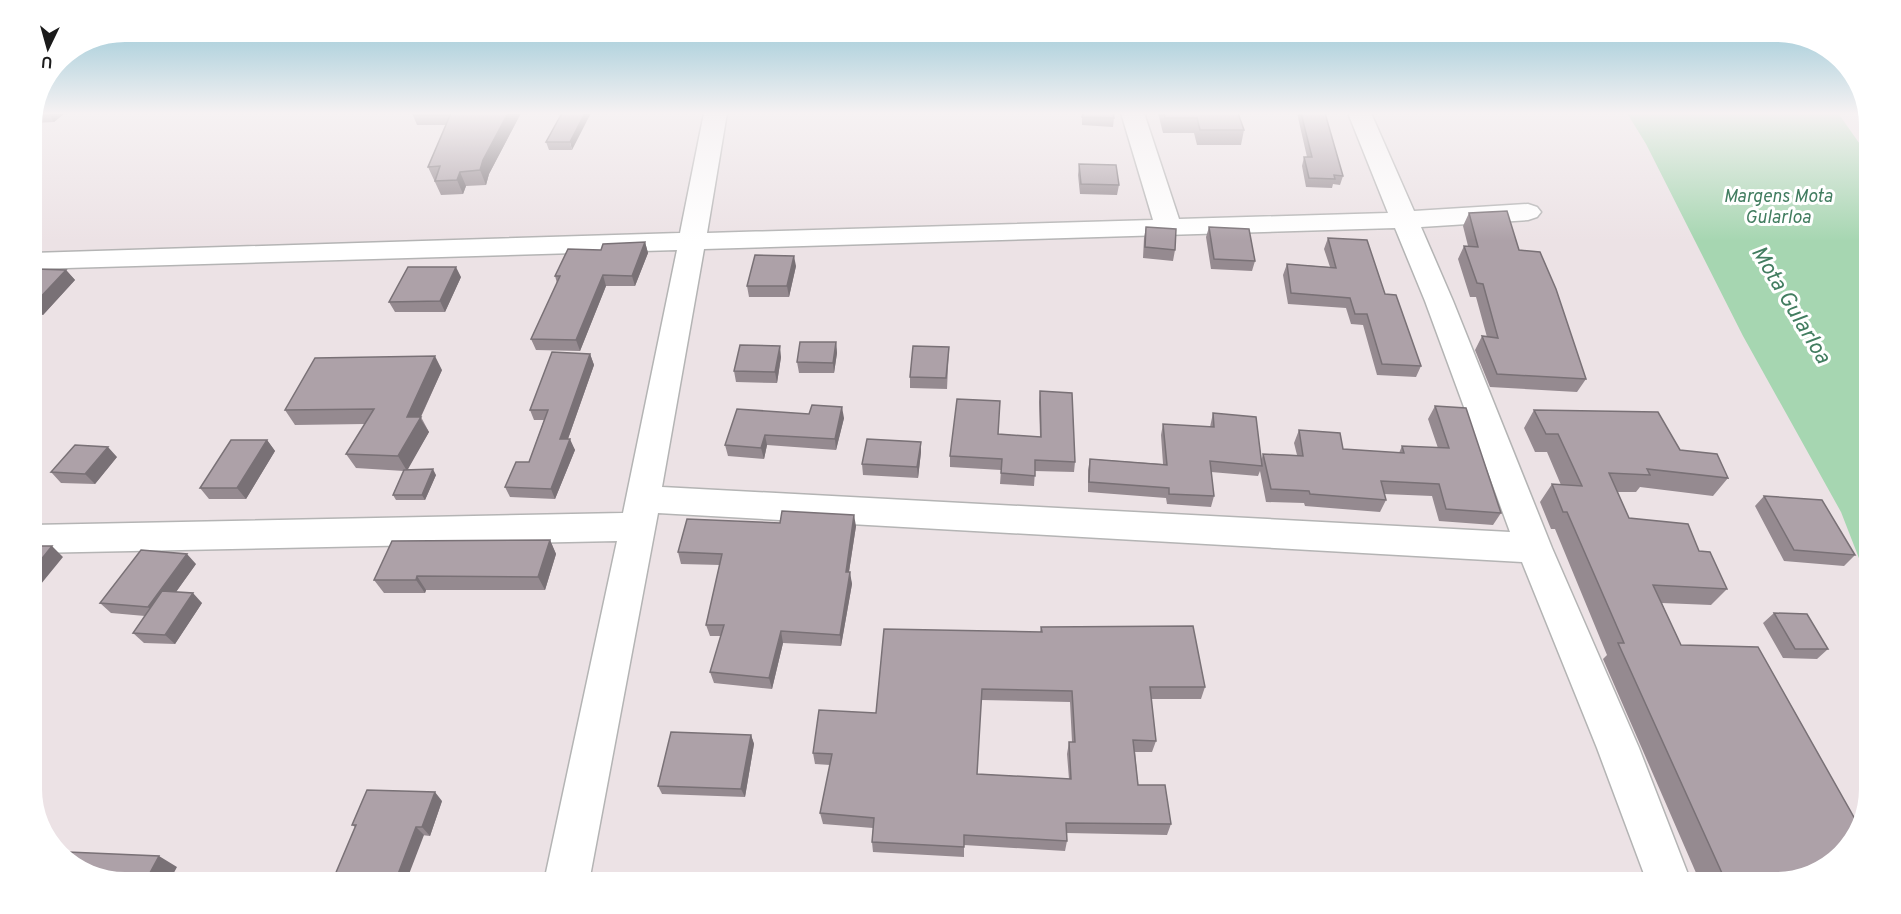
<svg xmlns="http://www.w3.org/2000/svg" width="1901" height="914" font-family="Overpass,sans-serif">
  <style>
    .water { fill: #a6d6b1 }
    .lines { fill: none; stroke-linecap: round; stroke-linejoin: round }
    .minor-casing { stroke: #b4b4b4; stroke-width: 3 }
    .minor { fill: #fff; fill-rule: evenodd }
    .wall { fill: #958a90; fill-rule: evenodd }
    .shaded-wall { fill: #797176 }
    .building { fill: #ada1a8; stroke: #797176; stroke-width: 1.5; fill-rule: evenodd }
    .labels { text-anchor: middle; stroke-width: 6; stroke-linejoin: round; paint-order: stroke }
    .far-water-label { font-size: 18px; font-style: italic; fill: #427d60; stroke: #fff }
    .water-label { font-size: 22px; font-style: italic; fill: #427d60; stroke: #fff }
  </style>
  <rect width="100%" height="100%" fill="#ece2e5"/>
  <!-- water -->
  <path class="water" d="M1627,113h211l31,44v427l-28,-72 -98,-176 -97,-192z"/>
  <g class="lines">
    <!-- minor casing -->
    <g class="minor-casing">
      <path id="minor" d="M704,113h23l-20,120 446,-13 -32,-107h23l35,106 209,-6 -40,-100h23l43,98 114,-7 9,3 4,5 -4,5 -9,3 -107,7 32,74 99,247 87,200 52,134h-44l-50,-134 -75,-186 -864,-49 -69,369h-45l73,-341 -585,12v-28l591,-12 54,-263 -645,19v-16l648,-20zM1395,228l30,73 85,231 -848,-45 42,-238z"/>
    </g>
    <!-- minor -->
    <use href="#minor" class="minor"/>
  </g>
  <!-- wall -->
  <path class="wall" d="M34,113h31l-11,9 -22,1v-4z
    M412,113h109l-32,61 -3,11 -20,1 -3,8 -22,1 -13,-28 18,-42h-29z
    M562,113l10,37h-23l-3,-8z
    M1082,113l32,5 -1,9 -31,-2z
    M1158,113h80l6,17 -3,15h-44l-3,-12h-31z
    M1297,113h28l18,63 -3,9 -7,-1 -1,4 -26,-1 -4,-21 2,-9h3z
    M1079,164l40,21 -2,10 -37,-1 -2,-19z
    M1469,213l50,37 67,129 -9,13 -87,-5 -15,-37 7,-14 5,1 -11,-40h-6l-12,-38 6,-13h4l-5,-20z
    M1146,227l29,23 -2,11 -30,-3 1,-20z
    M1209,227l46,34 -3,10 -41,-2 -5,-32z
    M1328,238l57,56 36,72 -5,11 -39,-2 -14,-50 -12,-1 -5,-16 -58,-4 -5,-29 4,-11 43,3 -6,-18z
    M645,242l3,11 -13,33h-29l-26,65 -44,-1 -5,-11 26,-56 -2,-7 46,-26z
    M796,266l-7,31h-40l-2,-11z
    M66,270l9,10 -32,35h-11v-42z
    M461,277l-16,35h-50l-6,-10z
    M836,342l1,11 -3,20h-35l-2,-11z
    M949,347l-2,42 -37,-1v-11z
    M590,354l4,11 -26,74 7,11 -20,49 -45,-2 -5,-10 24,-25 15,-42h-10l-4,-10z
    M781,357l-4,26 -41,-1 -2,-11z
    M442,370l-21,47 8,15 -22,37 29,6 -11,25h-29l-3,-5 11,-24 -48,-3 -10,-14 19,-30 -70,1 -10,-15z
    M1040,391l35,71 -1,10 -39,-1 -1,15 -34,-2 1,-14 -51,-3v-11l48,-22 42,3 -1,-35z
    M1435,406l66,107 -8,12 -54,-4 -7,-25 -48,-2 2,6 -6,12 -75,-6 -1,-3 -38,-1 -6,-31 -2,5 -47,-4 3,24 -3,11 -44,-3 -1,-6 -78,-6v-22l2,-11 73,5 -2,-29 2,-11 47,3 3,-14 48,48 2,-7 34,1 -3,-12 5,-13 44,19 56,4 3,-7 36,2 -10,-29z
    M1534,410l146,40 48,28 -15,18 -73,-9 -4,5h-19l12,26 70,33 28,38 -16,16 -49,-2 114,279h-76l-97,-223 4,-4 -52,-126h-4l-11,-27 12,-18 9,1 -14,-33h-12l-11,-24z
    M809,414l35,4 -8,32 -69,-5 -3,14 -36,-3 -3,-11z
    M267,440l8,11 -29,48h-37l-9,-11z
    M921,452l-3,26 -55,-3 -1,-11z
    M117,457l-22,27 -34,-1 -10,-11z
    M1764,496l91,59 -11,11 -60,-5 -29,-55z
    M856,526l-7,46 3,12 -11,62 -58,-3 -11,46 -58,-6 -4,-11 11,-36h-11l-4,-11 14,-60 -39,-1 -3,-12z
    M550,540l6,14 -11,36h-119l-1,3h-41l-10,-13z
    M196,564l-20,28 26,11 -27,41 -31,-1 -11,-10 12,-17 -34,-3 -11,-10z
    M1774,613l54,36 -11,10 -34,-1 -20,-35z
    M1041,627l164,60 -4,12h-50l5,42 -4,11h-17l3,33 33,39 -4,11 -100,-2v8l-2,10 -101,-6v12l-91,-5 -1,-10 1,-14 -50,-4 -3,-11 10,-48 -15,-1 -2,-11 63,-40 164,-81zM981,700l89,2 2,40h-3l-2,12 2,25 -92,-5z
    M751,735l3,9 -9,53 -83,-3 -4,-8z
    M442,801l-12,35 -75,-9 -3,-2z"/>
  <!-- shaded-wall -->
  <path class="shaded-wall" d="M48,113h17l-11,9z
    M508,113h13l-32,61 -3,11 -6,-15 3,-10z
    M585,113h6l-19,37 -2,-8z
    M460,172l6,14 -3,8 -6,-14z
    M645,242l3,11 -13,33 -3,-10z
    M794,256l2,10 -7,31 -2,-11z
    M456,267l5,10 -16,35 -5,-11z
    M66,270l9,10 -32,35 -9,-11z
    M603,275l3,11 -26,65 -4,-11z
    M836,342l1,11 -3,20 -1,-10z
    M780,346l1,11 -4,26 -2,-11z
    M590,354l4,11 -30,85 -4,-11z
    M435,356l7,14 -22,48 9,14 -22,39 -9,-15 9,-39z
    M842,407l2,11 -8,32 -1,-11z
    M765,435l2,10 -3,14 -3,-11z
    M570,439l5,11 -20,49 -4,-10z
    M267,440l8,11 -29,48 -9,-11z
    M921,442v10l-3,26 -1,-11z
    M108,447l9,10 -22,27 -10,-10z
    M433,469l3,6 -11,25 -3,-5z
    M854,515l2,11 -9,58 -1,-12z
    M550,540l6,14 -11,36 -7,-13z
    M52,546l11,11 -31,38v-24z
    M187,554l9,10 -38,53 -10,-10z
    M850,572l2,12 -11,62 -1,-11z
    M417,576l9,14 -1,3 -9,-13z
    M193,593l9,10 -27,41 -10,-9z
    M781,631l2,12 -11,46 -3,-11z
    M751,735l3,9 -9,53 -4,-8z
    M435,792l7,9 -12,35 -8,-9z
    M416,827l8,8 -18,47h-11z
    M159,856l18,11 -8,15h-24z"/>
  <!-- building -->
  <path class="building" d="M451,113h57l-25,47 -3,10 -20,2 -3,8 -22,1 5,-15 -12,1z
    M562,113h23l-15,29h-24z
    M1083,113h30l1,5 -32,-1z
    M1164,113h74l6,17h-44l-3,-12h-32z
    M1301,113h24l18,63 -9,-1 1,4 -26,-1 -5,-21h8z
    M1079,164l37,1 3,20 -38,-1z
    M1507,211l12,39 21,2 16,37 30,90 -89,-5 -15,-38 16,2 -15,-54 -6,-1 -13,-37 14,1 -9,-34z
    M1146,227l30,2 -1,21 -30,-3z
    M1209,227l40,2 6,32 -41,-2z
    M1328,238l39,2 18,54 11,1 25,71 -39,-2 -15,-50h-12l-5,-16 -59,-5 -4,-29 49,4z
    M645,242l-13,34 -29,-1 -27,65 -45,-1 29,-63h-5l13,-27 33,1 2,-6z
    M755,255l39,1 -7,30h-40z
    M408,267h48l-16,34 -51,1z
    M35,269l31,1 -32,34h-2v-31z
    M800,342h36l-3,21 -36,-1z
    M740,345l40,1 -5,26 -41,-1z
    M913,346l36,1 -3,31 -36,-1z
    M552,352l38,2 -30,85h10l-19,50 -46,-2 11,-25h13l19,-52h-18z
    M435,356l-28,61h14l-23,39 -52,-2 28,-45 -89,1 30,-52z
    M1040,391l32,2 3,69 -40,-2v16l-34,-3 1,-14 -52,-3 7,-57 43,2 -2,33 43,3z
    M812,405l30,2 -7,32 -70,-4 -4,13 -36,-3 12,-36 72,5z
    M1435,406l31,2 35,105 -55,-4 -7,-25 -58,-3 5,19 -76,-6 -1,-3 -38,-2 -8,-35 40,2 -4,-26 41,3 3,16 61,4 -2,-7 47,2z
    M1534,410l124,2 22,38 37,4 11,24 -81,-9 3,6 -41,-2 20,45 59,6 11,27 11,1 17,37 -74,-4 28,60 77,2 102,181v2l-32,37 -52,15h-50l-108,-239h6l-57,-131h-4l-11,-28 30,2 -24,-52h-12z
    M1213,413l43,4 6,49 -52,-5 4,35 -45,-2v-6l-80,-6 1,-23 77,6 -4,-41 51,3z
    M867,439l54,3 -4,25 -55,-3z
    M231,440h36l-30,48h-37z
    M75,445l33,2 -23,27 -34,-2z
    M433,469l-11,26h-29l11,-25z
    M1764,496l58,4 33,55 -61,-5z
    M782,511l72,4 -8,57h4l-10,63 -59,-4 -12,47 -59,-6 14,-47h-18l16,-71 -44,-2 9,-33 93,4z
    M550,540l-12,37 -121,-1 -1,4h-42l18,-39z
    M32,546h20l-20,25z
    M141,550l46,4 -39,53 -48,-4z
    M162,591l31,2 -28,42 -32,-2z
    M1774,613l33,1 21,35h-33z
    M1193,626l12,61h-55l6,54 -23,-1 5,45h27l6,39 -105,-1 1,18 -103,-6v12l-92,-5 2,-24 -54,-5 12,-59 -19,-1 6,-43 57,3 8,-84 158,3 -1,-5zM982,689l90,2 3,51h-6l2,37 -94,-5z
    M671,732l80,3 -10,54 -83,-3z
    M367,790l68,2 -13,35h-6l-21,55h-63l24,-57h-4z
    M68,852l91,4 -14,26h-20l-41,-9 -19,-16z"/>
  <!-- sky -->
  <linearGradient id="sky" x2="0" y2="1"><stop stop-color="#8dc2d2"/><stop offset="0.47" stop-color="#f6f2f3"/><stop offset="1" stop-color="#f6f2f3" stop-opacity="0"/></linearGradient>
  <rect width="1901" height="241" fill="url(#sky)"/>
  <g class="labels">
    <!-- far-water labels -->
    <g class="far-water-label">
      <text x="1778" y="202">Margens Mota<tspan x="1778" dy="21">Gularloa</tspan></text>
    </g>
    <!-- water labels -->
    <g class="water-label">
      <text transform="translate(1792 304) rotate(59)" y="8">Mota Gularloa</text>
    </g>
  </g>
  <!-- crop -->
  <path d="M0 0H1901V914H0ZM125 42H1776A83 83 0 0 1 1859 125V789A83 83 0 0 1 1776 872H125A83 83 0 0 1 42 789V125A83 83 0 0 1 125 42Z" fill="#fff" fill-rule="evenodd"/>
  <!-- north arrow -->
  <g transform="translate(48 48) rotate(185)" stroke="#ffffff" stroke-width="4.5" paint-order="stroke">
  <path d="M0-4.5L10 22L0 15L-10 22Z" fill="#1b1b1b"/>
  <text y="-9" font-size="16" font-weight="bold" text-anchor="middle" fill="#1b1b1b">U</text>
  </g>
</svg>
